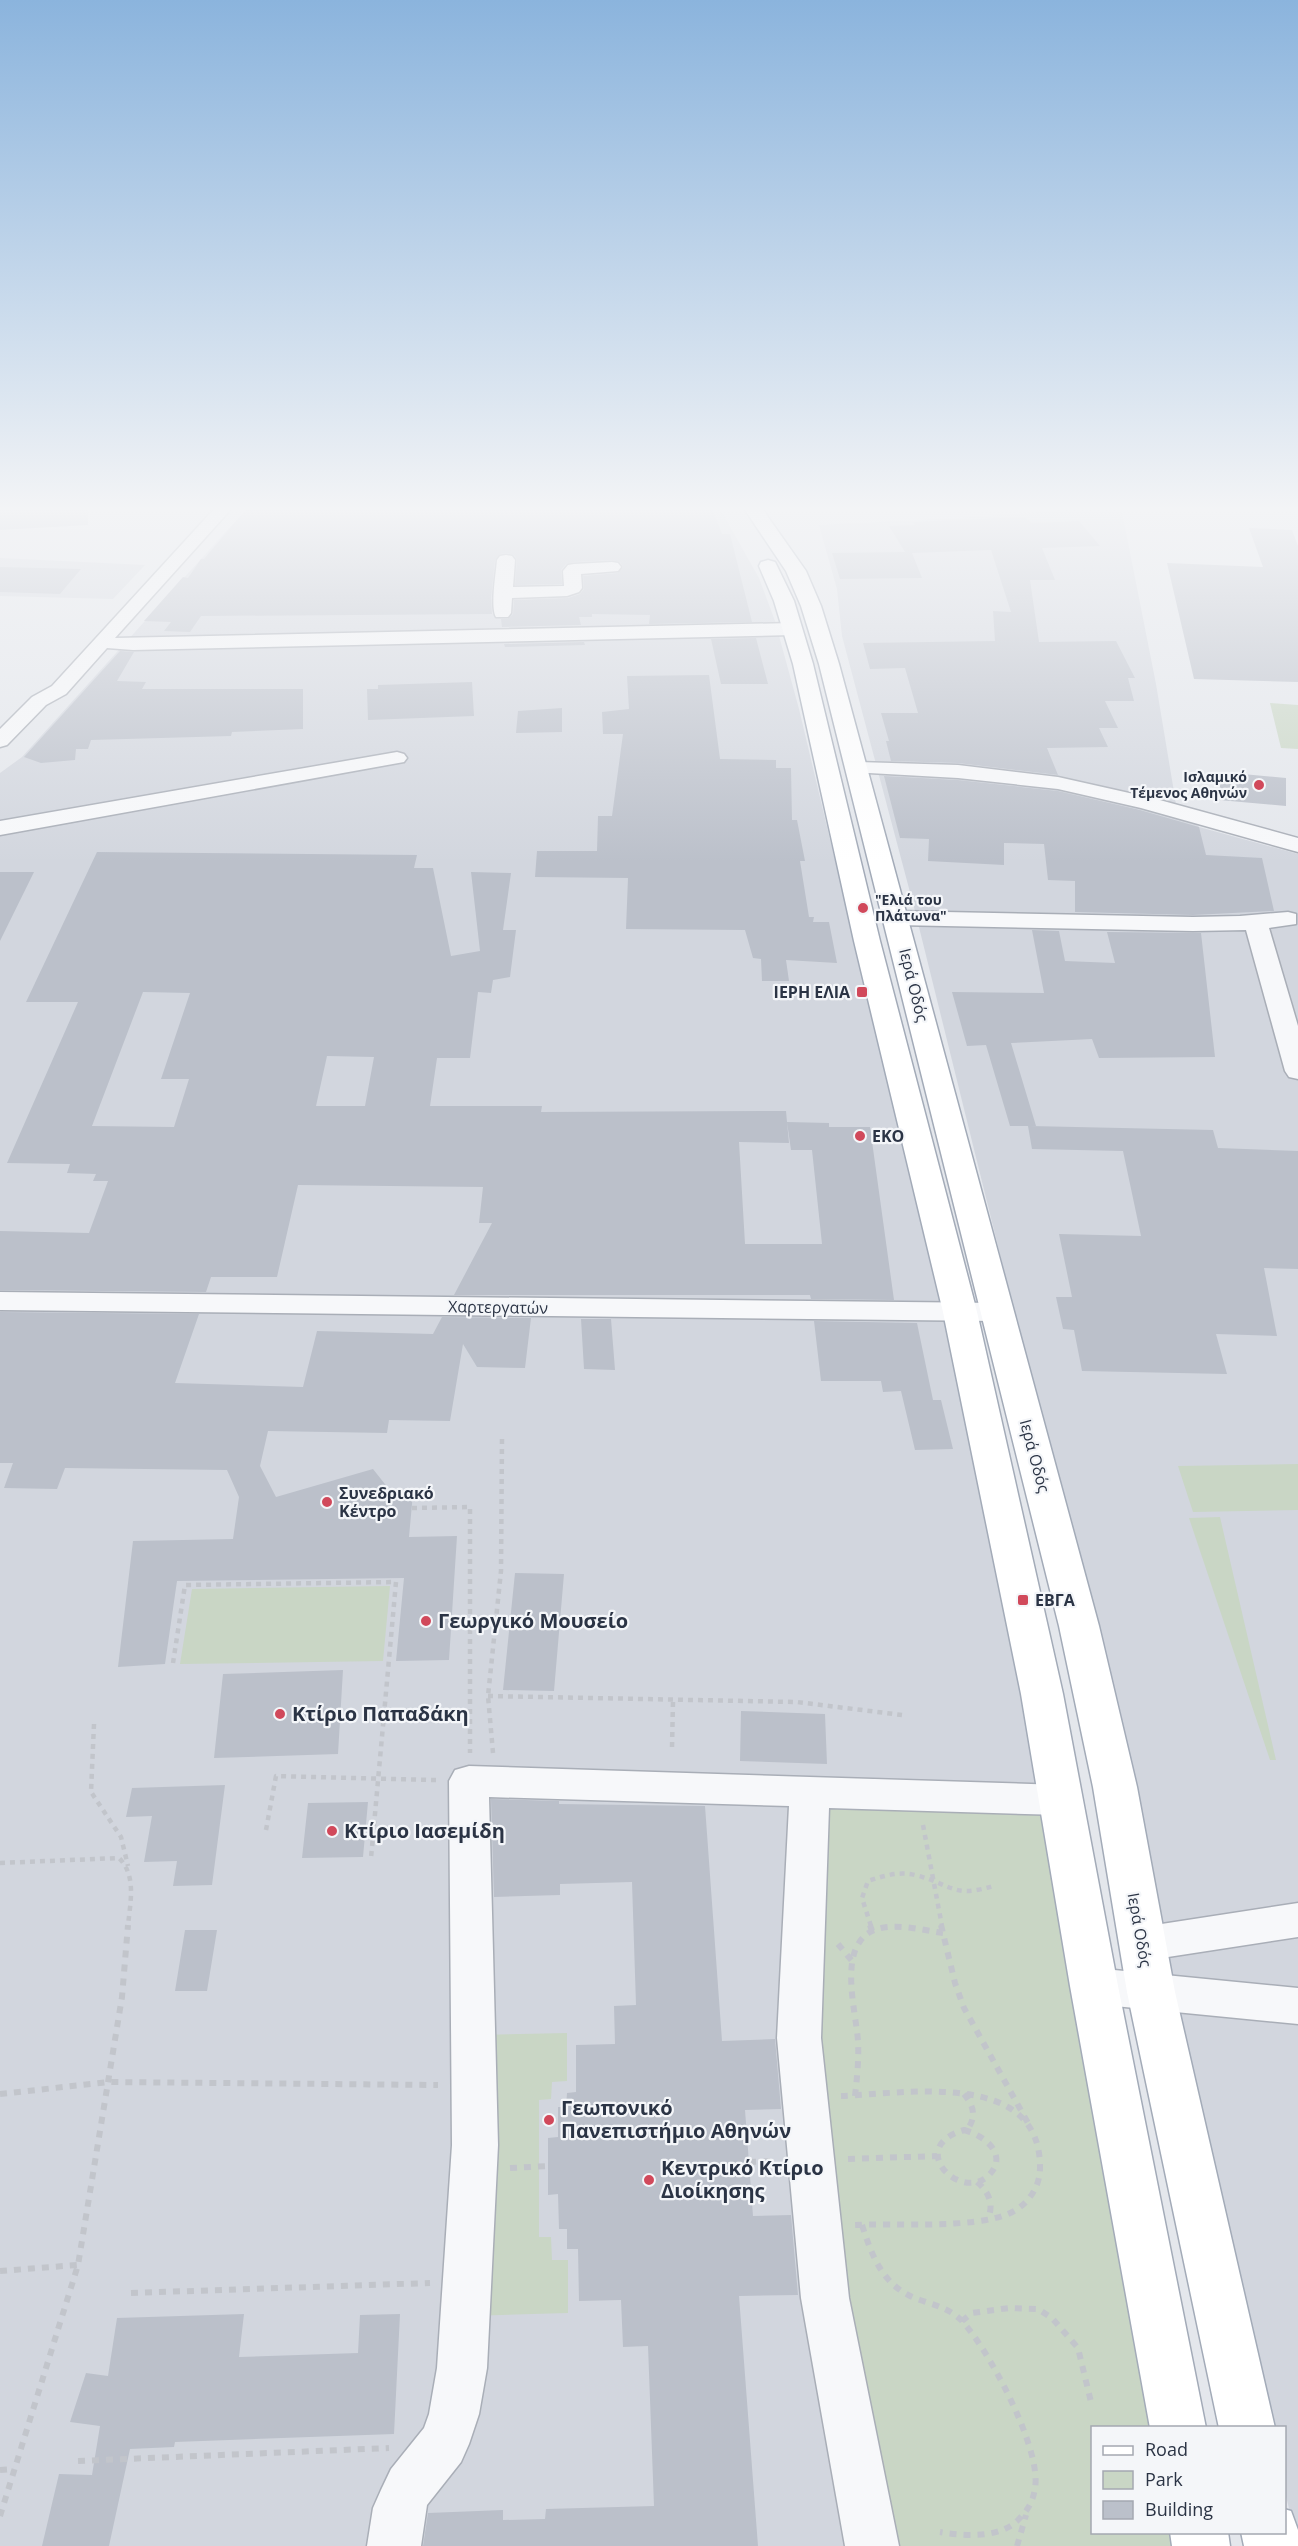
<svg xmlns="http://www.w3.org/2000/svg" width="1298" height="2546" font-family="'Open Sans',sans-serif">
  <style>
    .built { fill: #d2d6de }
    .green { fill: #c9d6c5 }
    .building { fill: #bbc0ca; fill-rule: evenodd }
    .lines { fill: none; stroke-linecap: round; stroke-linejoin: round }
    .minor-casing { stroke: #a9aeb7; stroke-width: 3 }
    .major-casing { stroke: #a3abb8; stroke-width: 3 }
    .path-far1 { stroke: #c2c5cb; stroke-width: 4.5; stroke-dasharray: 5 5; stroke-linecap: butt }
    .path { stroke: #c2c5cb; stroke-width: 6; stroke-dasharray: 7 7; stroke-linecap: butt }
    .minor { fill: #f7f8fa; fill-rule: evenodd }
    .major { fill: #fff; fill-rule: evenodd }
    .poi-dot { fill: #d1495b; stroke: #f4f6f9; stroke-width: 2 }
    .labels { text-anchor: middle; stroke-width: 4.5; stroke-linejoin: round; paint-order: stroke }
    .far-poi-label { font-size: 14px; font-weight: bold; fill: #2b3445; stroke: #f4f6f9; text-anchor: end }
    .street-label { font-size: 16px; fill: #2b3445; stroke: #f4f6f9 }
    .poi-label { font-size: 16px; font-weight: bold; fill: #2b3445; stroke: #f4f6f9; text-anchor: start }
    .near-poi-label { font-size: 20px; font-weight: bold; fill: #2b3445; stroke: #f4f6f9; text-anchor: start }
  </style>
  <rect width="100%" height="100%" fill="#e4e7ec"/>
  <!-- built -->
  <path class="built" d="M248,507h471l40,71 16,43 24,88 149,627 77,358 17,118 50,616v104l84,14h-1176v-1773l22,-16z
    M1105,507h16l35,177 20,120 23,23 99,27v1137l-128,-11 -49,-266 -101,-379 -105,-424 -73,-275 -5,-47 -18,-64 140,-7z
    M0,558l145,7 -32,34 -113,-3z
    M1173,2008l125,11v527l-13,-54 -1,-64 -15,-1z"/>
  <!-- green -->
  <path class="green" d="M1270,703l28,2v44l-17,-1z
    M1298,1464v46l-105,2 -15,-46z
    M1220,1517l56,243h-6l-81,-242z
    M390,1586l-7,75 -203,3 12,-75z
    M821,1803l221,9 113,615 -63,1v104l82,1 2,13h-290l-47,-251 -28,-259z
    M567,2033v48l-15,1 -1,17 -12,1v137h12l1,23h16v53l-99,3 9,-281z"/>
  <!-- building -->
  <path class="building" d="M0,507h88v18l-88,5z
    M248,507h464l10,27h8l22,88 -103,2 1,-9 -58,-1v3h-13l2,8 -79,2 -1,-8h7l5,-5 1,-14 54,-2 12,-4 4,-5 -1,-13 35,-3 5,-6 -3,-5 -8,-2 -38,2 -8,2 -5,6 1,14 -47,1 2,-25 -3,-5 -8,-2 -6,1 -5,6 -4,38 1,16 -291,2 -11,16 -26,-1 7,-9 -27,-1 39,-44 5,1 13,-19h3z
    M1025,517l6,6 48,-2 21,25 -58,2 13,32h-25l9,62 77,-1 19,37h-7l6,23h-29l13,27h-19l9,19 -61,1 11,27 -100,-12 -67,-2 -5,-20h3l-8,-28h37l-13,-45 -35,1 -7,-26 132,-2 -2,-30 18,1 -20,-62 -79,3 10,25 -82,1 -8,-26 73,-1 -16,-26 26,-1 -2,-3z
    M1249,528l43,2 6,16v136l-104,-3 -27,-116 96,4z
    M0,567l81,2 -21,25 -60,-2z
    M756,638l12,46h-47l-10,-45z
    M584,642l1,3 -80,2 -1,-3z
    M120,651l14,1 -17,29 29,1 -4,7h161v40l-71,3 -1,4 -140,4 -3,9h-12l-1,11 -34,3 -17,-6z
    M709,675l11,84 56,1v8h15l1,52h5l8,41h-5l9,56h5l-1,5h16l8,41 -51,-3 3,21h-27l-1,-22 -8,-1 -8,-28 -119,-1 2,-51 -93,-1 2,-26h60l1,-35h14l11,-82h-20l-1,-22 27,-3 -2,-33z
    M472,682l2,34 -106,4 -1,-31h11v-4z
    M562,708v24l-46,1 2,-22z
    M1221,772l65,6v28l-67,-6z
    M884,776l74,4 100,11 82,19 59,17 7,28 56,3 12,53 -81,4 -118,-3v-31l-27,-1 -4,-36 -40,-1v22l-76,-4 1,-22 -29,-1z
    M97,852l320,3 -3,13h19l18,88 29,-5 -9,-79 40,1 -8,57h13l-6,47 -17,3 -2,13 -13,-1 -8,66h-33l-7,48h112l-1,6 245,-1 1,11 42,1v4h41l24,173 -83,-1 -1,-4h-356l38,-72h-13l4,-36 -185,-2 -21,92h-66l-5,15 -206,-2v-59l89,2 19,-52h-15l3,-7 -29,-1 3,-9 -63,-1 71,-161h-52zM143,992l47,1 -29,86h28l-15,48 -82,-1zM327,1056l47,1 -9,49h-49zM787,1122l4,28h21l10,94h-77l-6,-102 50,1z
    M0,872h34l-34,69z
    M1032,930l27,1 6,30 50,2 -8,-31 94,1 14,124 -116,1 -7,-19 -81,4 25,83h-6l183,4 5,18 80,3v118l-34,-1 13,68 -61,-2 11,40 -145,-3 -8,-41 -11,-1 -7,-32h16l-13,-63 82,2 -18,-85 -91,-2 -4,-23h-18l-24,-81 -19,1 -15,-54 92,1z
    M0,1312l199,2 -24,69 128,4 14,-56 116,3 9,-17 89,1 -6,50 -48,-1 -14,-23 -13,77 -61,-1 -2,13 -119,-2 -8,35 16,31 97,-28 19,24h21l-4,44 48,-1 -8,124 -53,1 8,-83 -227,3 -12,83 -47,3 15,-126 100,-2 6,-42 -12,-27 -162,-2 -8,21 -53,-1 9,-25h-13z
    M581,1319h30l4,51 -31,-1z
    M814,1321l103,2 16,77h8l12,49 -38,1 -14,-59 -18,1 -2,-11h-60z
    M515,1573l49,1 -10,117 -51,-1z
    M343,1670l-5,84 -124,4 9,-84z
    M741,1711l84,3 2,50 -87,-3z
    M225,1785l-13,100 -39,1 4,-25 -33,1 8,-46 -26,1 6,-29z
    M491,1799l68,2v3l146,2 17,235 53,-2 6,70 -36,1 8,106 38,-1 7,80 -59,1 19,250h-335l5,-33 75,-3v10l42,-1 1,-10 108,-3 -6,-160 -25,1 -2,-47 -42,1 -1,-52h-11v-20h-8l-1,-35 -10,1v-57l10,-1v-30h8l1,-14 9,-1v-47l39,-1 -1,-38 22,-1 -4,-123 -72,2v11l-66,2z
    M368,1802l-5,55 -61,1 6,-55z
    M185,1930h32l-10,61h-32z
    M244,2314l-5,43 119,-4 2,-38 40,-1 -6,120 -219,8 -1,5 -44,2 -21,97h-67l17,-72 33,1 8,-49 -30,-4 16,-49 22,3 9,-58z"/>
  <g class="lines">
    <!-- minor casing -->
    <g class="minor-casing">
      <path id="minor" d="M216,507h17l-118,131 677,-15 6,2 3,4 -3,4 -6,2 -659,15 -26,-2 -41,46 -20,11 -39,40 -7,2v-18l32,-32 20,-11z
        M506,555l6,1 3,4 -2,27 51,-1 -1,-15 5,-6 6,-1 38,-2 6,1 3,4 -3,4 -37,3 1,14 -3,4 -12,4 -55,2 -1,15 -3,4h-12c-6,-10 0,-44 1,-57l3,-4z
        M397,752l7,2 3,4 -3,4 -404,73v-14z
        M858,762l100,3 100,12 98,22 142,39v14l-157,-44 -83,-19 -100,-11 -107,-6 -3,-4 3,-4z
        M896,911l297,6 47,-1 48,-4 8,2v10l-27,4 29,98v53l-9,-2 -4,-6 -39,-141 -53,1 -297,-6 -8,-2 -4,-5 4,-5z
        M0,1292l997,11 11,2 4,7 -4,7 -11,2 -997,-11z
        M469,1766l592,19 14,4 6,11 -6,11 -14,4 -232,-7 -8,230 28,260 50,248h-54l-44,-248 -24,-260 12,-232 -300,-9 9,348 -11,223 -8,46 -10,30 -8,18 -34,43 -6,41h-54l6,-38 8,-18 10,-21 33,-41 5,-14 8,-46 15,-223 -3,-364 6,-11z
        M1298,1903v34l-156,24 -15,-5 -6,-12 6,-12 15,-5z
        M1094,1968l204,20v36l-204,-20 -15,-5 -6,-13 6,-13z"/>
    </g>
    <!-- major casing -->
    <g class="major-casing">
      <path id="major" d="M743,507h18l45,64 15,35 18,58 260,962 38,161 38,205 100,436h-56l-92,-436 -34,-205 -34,-161 -240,-962 -18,-58 -15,-35z
        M768,560l7,2 2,4 17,35 19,63 67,277 97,371 86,382 55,292 88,442h-56l-80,-442 -49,-292 -78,-382 -89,-371 -61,-277 -19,-63 -15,-35 2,-4z
        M1284,2509l7,2 7,19v16h-54l-3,-14h43z
        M1170,2532h58l2,14h-58z"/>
    </g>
    <!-- path-far1 -->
    <path class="path-far1" d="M412,1508l58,-1v246
      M173,1663l12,-78 211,-3 -25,276
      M488,1696l309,6 105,13
      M94,1724l-3,68 30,45 7,29
      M672,1747l1,-46
      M493,1753l-5,-57 13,-125 1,-134
      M923,1825l19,101
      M266,1830l10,-54 160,4
      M0,1863l119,-5c18,18 11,45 9,68
      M871,1926l-9,-28 6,-17c15,-5 31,-10 47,-6 35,8 37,24 78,11"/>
    <!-- path -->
    <path class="path" d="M870,1925l2,6
      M941,1925l14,58 9,25 64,115
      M838,1944l14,17
      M0,2094l109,-12 329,3
      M964,2094c10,12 13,24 2,37
      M841,2096c63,-2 200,-28 199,72 0,20 -13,38 -32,46 -37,15 -112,9 -154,11
      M855,2096c2,-18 4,-37 3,-55 -2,-30 -20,-90 12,-109 20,-11 52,-2 73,1
      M964,2130c20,5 46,25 24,46 -28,26 -83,-29 -24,-46z
      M848,2159l89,-3
      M749,2162l25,-1
      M510,2168l38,-2
      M977,2182c12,10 17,22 11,37
      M862,2225c11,34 22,63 58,75 15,5 30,9 41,20 27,28 81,129 74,168 -2,14 -7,22 -17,32 -19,19 -54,16 -78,12
      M0,2271l77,-6
      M131,2293l299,-10
      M962,2321l10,-8 37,-5 29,1 14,9 26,30 13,54
      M78,2461l311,-13
      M0,2470l14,-1
      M0,2516l78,-251 44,-268 6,-72
      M1017,2546l9,-31"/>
    <!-- minor -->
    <use href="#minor" class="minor"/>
    <!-- major -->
    <use href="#major" class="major"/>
  </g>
  <!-- sky -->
  <linearGradient id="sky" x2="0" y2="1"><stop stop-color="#8bb4dd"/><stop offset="0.59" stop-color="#f3f4f6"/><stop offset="1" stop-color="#f3f4f6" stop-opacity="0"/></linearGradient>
  <rect width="1298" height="863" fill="url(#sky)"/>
  <!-- markers -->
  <g class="poi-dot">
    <circle cx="1259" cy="785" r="6"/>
    <circle cx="863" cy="908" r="6"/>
    <rect x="856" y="986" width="12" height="12" rx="3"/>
    <circle cx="860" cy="1136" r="6"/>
    <circle cx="327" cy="1502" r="6"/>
    <rect x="1017" y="1594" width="12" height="12" rx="3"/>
    <circle cx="426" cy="1621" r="6"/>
    <circle cx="280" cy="1714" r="6"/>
    <circle cx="332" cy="1831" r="6"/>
    <circle cx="549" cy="2120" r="6"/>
    <circle cx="649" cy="2180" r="6"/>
  </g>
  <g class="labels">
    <!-- far-poi labels -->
    <g class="far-poi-label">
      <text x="1247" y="782">Ισλαμικό<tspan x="1247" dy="16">Τέμενος Αθηνών</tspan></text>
      <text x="875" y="905" text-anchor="start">"Ελιά του<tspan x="875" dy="16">Πλάτωνα"</tspan></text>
    </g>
    <!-- street labels -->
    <g class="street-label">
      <text transform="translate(914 985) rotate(76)" y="6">Ιερά Οδός</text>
      <text transform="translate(498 1307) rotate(1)" y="6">Χαρτεργατών</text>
      <text transform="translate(1035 1456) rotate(75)" y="6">Ιερά Οδός</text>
      <text transform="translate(1140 1930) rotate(80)" y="6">Ιερά Οδός</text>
    </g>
    <!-- poi labels -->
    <g class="poi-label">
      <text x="850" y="998" text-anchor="end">ΙΕΡΗ ΕΛΙΑ</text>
      <text x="872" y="1142">EKO</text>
      <text x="339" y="1499">Συνεδριακό<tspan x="339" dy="18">Κέντρο</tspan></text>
      <text x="1035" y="1606">ΕΒΓΑ</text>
    </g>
    <!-- near-poi labels -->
    <g class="near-poi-label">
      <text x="438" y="1628">Γεωργικό Μουσείο</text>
      <text x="292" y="1721">Κτίριο Παπαδάκη</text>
      <text x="344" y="1838">Κτίριο Ιασεμίδη</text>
      <text x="561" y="2115">Γεωπονικό<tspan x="561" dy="23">Πανεπιστήμιο Αθηνών</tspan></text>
      <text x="661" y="2175">Κεντρικό Κτίριο<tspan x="661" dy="23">Διοίκησης</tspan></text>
    </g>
  </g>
  <!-- legend -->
  <rect x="1091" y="2426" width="195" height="108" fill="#f4f6f9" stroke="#a4a8b1" stroke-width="1.5"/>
  <rect x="1103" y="2446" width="30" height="9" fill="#ffffff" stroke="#a4a8b1" stroke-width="1.5"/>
  <text x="1145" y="2456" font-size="18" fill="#2b3445">Road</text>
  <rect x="1103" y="2471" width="30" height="18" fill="#c9d6c5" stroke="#a4a8b1" stroke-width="1.5"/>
  <text x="1145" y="2486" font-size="18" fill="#2b3445">Park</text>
  <rect x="1103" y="2501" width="30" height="18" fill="#bbc0ca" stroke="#a4a8b1" stroke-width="1.5"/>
  <text x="1145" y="2516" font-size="18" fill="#2b3445">Building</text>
</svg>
